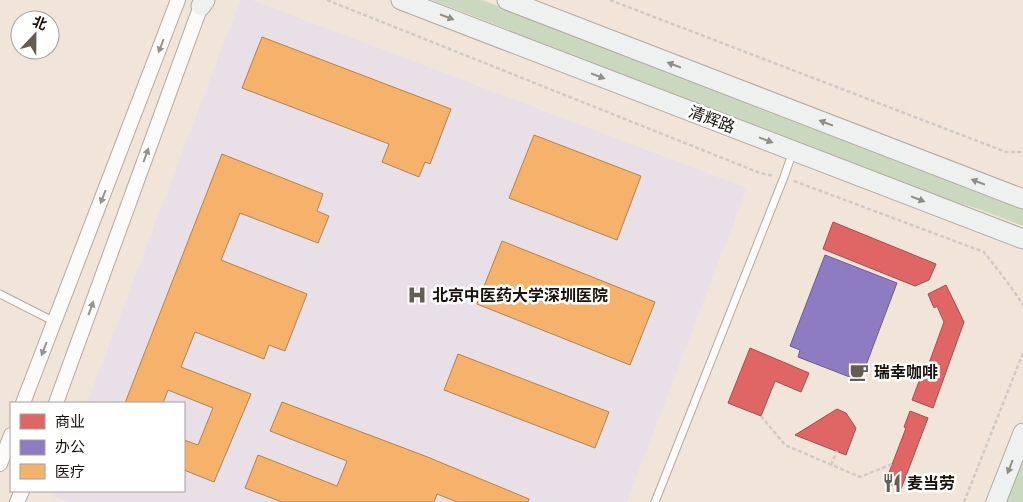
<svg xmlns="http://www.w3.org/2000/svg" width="1023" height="502" font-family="'Sofia Sans Condensed','Noto Sans SC',sans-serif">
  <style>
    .medical { fill: #e8e0e6 }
    .green { fill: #c9d8be }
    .shops { fill: #e06666; stroke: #a54d4b }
    .offices { fill: #8e7cc3; stroke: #6b5c8c }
    .health { fill: #f6b26b; stroke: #b4824e }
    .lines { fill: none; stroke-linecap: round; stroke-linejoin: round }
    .lane-casing { stroke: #b3aaa0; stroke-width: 9 }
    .street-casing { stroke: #b3aaa0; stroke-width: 16 }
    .secondary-casing { stroke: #b3aaa0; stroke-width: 21 }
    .path { stroke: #cecac6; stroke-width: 2.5; stroke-dasharray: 4 2.5; stroke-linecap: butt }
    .lane { stroke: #fdfbf9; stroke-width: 7 }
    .street { stroke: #fdfbf9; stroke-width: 14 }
    .secondary { stroke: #eef1ef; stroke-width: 19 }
    .oneway { fill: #8f8d88 }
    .oneway2 { fill: #97928e }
    .labels { text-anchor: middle; stroke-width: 5; stroke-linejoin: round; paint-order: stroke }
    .street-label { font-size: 16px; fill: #1a120b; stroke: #fff }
    .poi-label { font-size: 16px; font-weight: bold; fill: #1a120b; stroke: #fff; text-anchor: start }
  </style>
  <rect width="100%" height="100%" fill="#f1e5d9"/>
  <!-- medical -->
  <path class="medical" d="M240,0h12l495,188 -120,314h-558l-17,-6 2,-5h130v-88h-97z"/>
  <!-- green -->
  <path class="green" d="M432,0h50l541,207v19l-44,-17 -40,-12z
    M1023,457v45h-17z"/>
  <!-- shops -->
  <path class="shops" d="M833,222l103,42 -7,16 -14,6 -92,-37z
    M946,285l18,37 -31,86 -21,-8 9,-24 3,1 20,-55 -7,-16 -3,2 -6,-14z
    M750,348l59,25 -8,19 -26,-11 -14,35 -33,-13z
    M837,409l9,4 10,15 -10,27 -51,-20z
    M910,411l18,7 -27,71 -16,-6 21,-55 -2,-1z"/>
  <!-- offices -->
  <path class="offices" d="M825,255l72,28 -37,98 -62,-24 2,-7 -10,-4z"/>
  <!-- health -->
  <path class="health" d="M262,37l189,72 -21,55 -5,-2 -6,15 -37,-15 7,-18 -147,-56z
    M534,135l107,41 -24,64 -108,-42z
    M222,154l101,40 -6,17 12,5 -11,27 -78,-30 -19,47 86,34 -22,57 -16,-6 -5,14 -69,-27 -14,35 70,27 -37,88 -30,-12v-30l14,5 15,-37 -45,-18 -5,13h-38z
    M502,241l153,61 -25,63 -153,-61z
    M458,354l151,58 -14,36 -151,-58z
    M282,402l143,54 104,43 -1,3h-71l-20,-8 -3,8h-152l-37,-14 13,-33 79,31 10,-25 -77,-30z"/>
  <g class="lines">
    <!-- lane casing -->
    <g class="lane-casing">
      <path id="lane" d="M0,294l55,28
        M655,502l129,-325 9,-26"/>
    </g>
    <!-- street casing -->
    <g class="street-casing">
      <path id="street" d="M23,403l155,-403
        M56,403l147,-403
        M0,464l11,-29
        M17,502l5,-11"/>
    </g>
    <!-- secondary casing -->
    <g class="secondary-casing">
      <path id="secondary" d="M401,0l622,239
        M507,0l516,199
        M201,6l4,-6
        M996,502l27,-69"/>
    </g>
    <!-- path -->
    <path class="path" d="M327,0l433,173 14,3
      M610,0l396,152h17
      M794,181l190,71 27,35 12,18
      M761,416l24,29 75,32 32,-13
      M831,465l6,-14
      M964,502l59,-149"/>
    <!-- lane -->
    <use href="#lane" class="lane"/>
    <!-- street -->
    <use href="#street" class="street"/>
    <!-- secondary -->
    <use href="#secondary" class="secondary"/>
  </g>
  <!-- one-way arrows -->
  <defs><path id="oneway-solid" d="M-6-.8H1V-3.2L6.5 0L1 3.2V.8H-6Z" transform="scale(1.25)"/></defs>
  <g class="oneway">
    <use href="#oneway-solid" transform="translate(447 17) rotate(21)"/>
    <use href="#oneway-solid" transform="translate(674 65) rotate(-159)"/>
    <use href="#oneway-solid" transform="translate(598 76) rotate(21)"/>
    <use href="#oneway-solid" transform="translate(826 123) rotate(-159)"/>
    <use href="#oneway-solid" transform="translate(766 140) rotate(21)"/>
    <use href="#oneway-solid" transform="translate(978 182) rotate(-159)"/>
    <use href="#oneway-solid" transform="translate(918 199) rotate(21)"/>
    <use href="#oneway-solid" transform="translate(1010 467) rotate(111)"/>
  </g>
  <g class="oneway2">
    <use href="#oneway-solid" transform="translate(161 46) rotate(111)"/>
    <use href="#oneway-solid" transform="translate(146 155) rotate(-70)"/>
    <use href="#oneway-solid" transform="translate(103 197) rotate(111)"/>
    <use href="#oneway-solid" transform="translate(91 308) rotate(-70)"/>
    <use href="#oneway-solid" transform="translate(44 349) rotate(111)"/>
  </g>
  <!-- icons -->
  <defs>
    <g id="hospital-bare" transform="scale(1.5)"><path d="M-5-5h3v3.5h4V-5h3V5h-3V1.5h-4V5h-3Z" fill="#655c53" stroke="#fff" stroke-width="2.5" paint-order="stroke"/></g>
    <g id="cafe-bare" transform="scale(1.5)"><path d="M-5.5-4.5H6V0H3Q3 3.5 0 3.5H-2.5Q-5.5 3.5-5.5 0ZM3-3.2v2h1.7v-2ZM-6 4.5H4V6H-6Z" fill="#655c53" stroke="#fff" stroke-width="2.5" paint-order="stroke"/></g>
    <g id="restaurant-bare" transform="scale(1.5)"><path d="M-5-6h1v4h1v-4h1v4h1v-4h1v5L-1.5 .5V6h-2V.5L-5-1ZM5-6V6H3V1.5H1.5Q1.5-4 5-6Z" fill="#655c53" stroke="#fff" stroke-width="2.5" paint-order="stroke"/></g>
  </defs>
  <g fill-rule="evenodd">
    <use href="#hospital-bare" x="417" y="295"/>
    <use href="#cafe-bare" x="859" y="372"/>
    <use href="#restaurant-bare" x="892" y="483"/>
  </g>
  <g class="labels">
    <!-- street labels -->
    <g class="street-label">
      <text transform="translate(712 119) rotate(21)" y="6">清辉路</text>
    </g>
    <!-- poi labels -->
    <g class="poi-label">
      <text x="432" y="301">北京中医药大学深圳医院</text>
      <text x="874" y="378">瑞幸咖啡</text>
      <text x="907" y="489">麦当劳</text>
    </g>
  </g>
  <!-- legend -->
  <rect x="10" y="402" width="175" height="90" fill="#ffffff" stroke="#a3a09d"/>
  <rect x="20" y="414" width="25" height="15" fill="#e06666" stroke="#a3a09d"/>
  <text x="55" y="427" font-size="15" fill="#1a120b">商业</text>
  <rect x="20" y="440" width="25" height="15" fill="#8e7cc3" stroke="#a3a09d"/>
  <text x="55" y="452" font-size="15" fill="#1a120b">办公</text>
  <rect x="20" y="464" width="25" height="15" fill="#f6b26b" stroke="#a3a09d"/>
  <text x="55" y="477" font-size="15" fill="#1a120b">医疗</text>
  <!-- north arrow -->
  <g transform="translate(35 35) rotate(22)"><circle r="24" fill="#ffffff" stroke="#a3a09d"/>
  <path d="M0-4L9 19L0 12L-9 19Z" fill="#655c53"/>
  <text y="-8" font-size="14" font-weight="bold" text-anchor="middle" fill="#1a120b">北</text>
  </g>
</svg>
